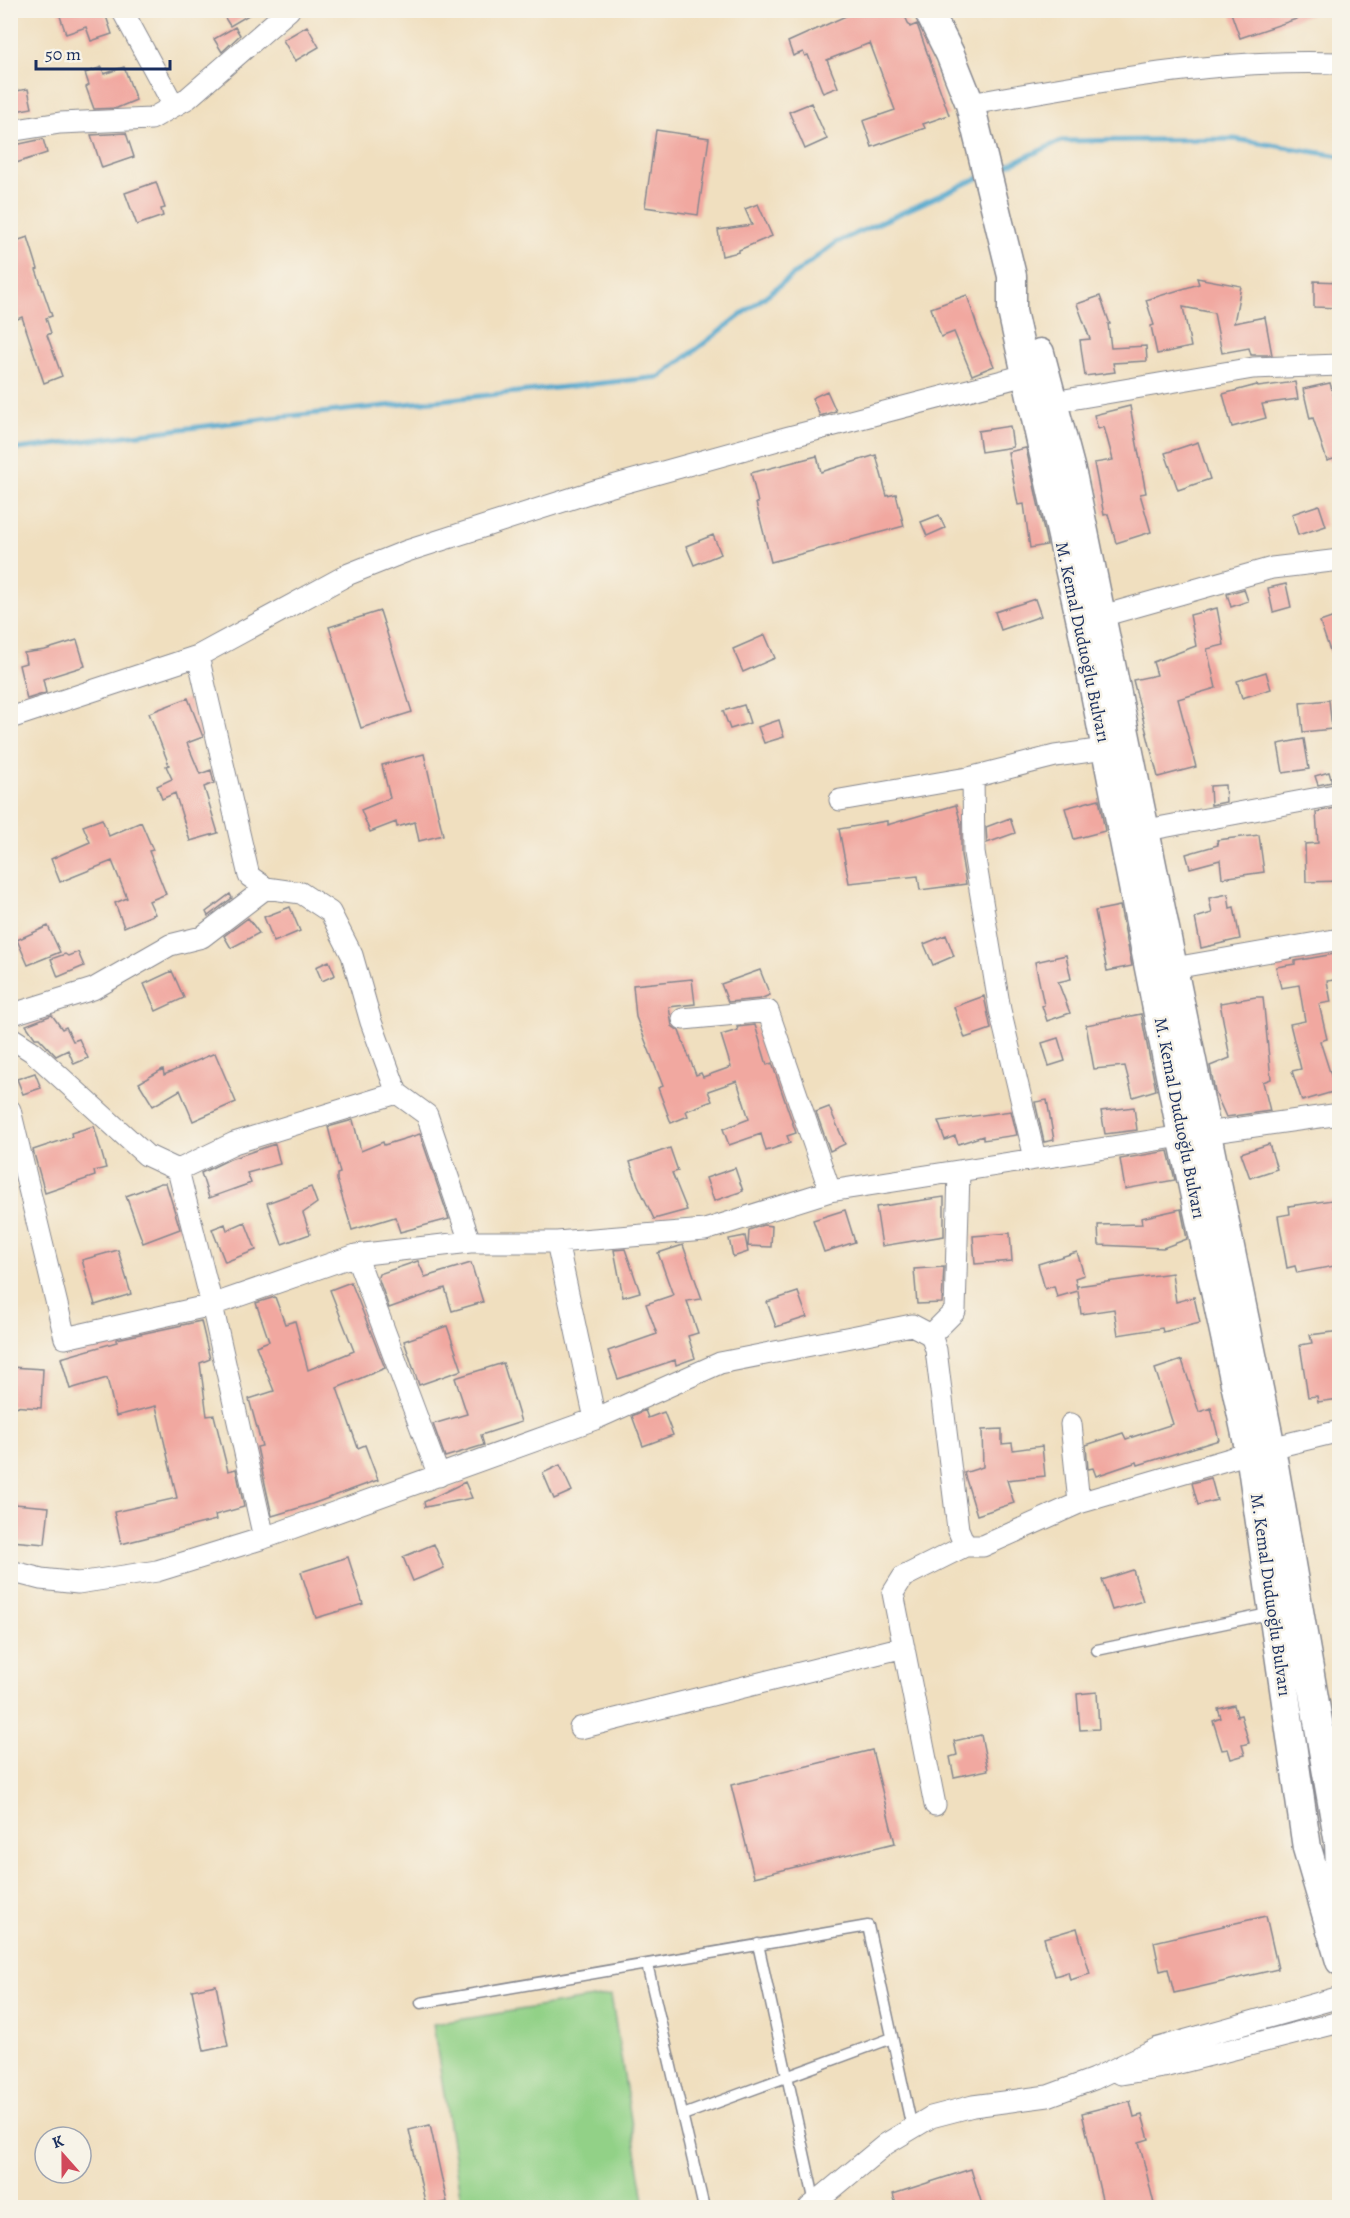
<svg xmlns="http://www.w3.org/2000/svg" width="1350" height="2218" font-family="Alegreya,serif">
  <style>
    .green { fill: #92d187; stroke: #568072; stroke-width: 1.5 }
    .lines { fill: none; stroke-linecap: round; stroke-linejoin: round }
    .stream { stroke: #50a6cc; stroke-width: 5 }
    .building { fill: #f1a8a0 }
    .lane-casing { stroke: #86878e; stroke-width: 13 }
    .street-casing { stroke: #86878e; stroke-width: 23 }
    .secondary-casing { stroke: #86878e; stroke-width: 31 }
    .lane { stroke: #fff; stroke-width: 10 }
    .street { stroke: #fff; stroke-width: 21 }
    .secondary { stroke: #fff; stroke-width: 28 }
    .labels { text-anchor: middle; stroke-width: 5; stroke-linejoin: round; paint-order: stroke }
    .street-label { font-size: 18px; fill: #1b2f5e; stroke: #f7f3e8 }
  </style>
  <rect width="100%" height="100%" fill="#f7f3e8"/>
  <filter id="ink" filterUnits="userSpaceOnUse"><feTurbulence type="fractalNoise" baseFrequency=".0167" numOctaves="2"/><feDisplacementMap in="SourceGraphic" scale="12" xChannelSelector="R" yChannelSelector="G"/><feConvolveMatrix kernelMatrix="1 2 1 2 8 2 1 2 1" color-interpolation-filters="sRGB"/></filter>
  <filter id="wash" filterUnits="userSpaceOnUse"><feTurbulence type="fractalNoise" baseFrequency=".008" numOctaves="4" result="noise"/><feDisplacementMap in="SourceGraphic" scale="24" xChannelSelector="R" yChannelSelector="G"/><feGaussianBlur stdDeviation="1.35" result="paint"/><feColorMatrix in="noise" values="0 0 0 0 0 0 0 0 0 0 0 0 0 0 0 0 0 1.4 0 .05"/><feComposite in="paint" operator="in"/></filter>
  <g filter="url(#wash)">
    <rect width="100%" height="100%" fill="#f0dfbf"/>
    <!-- green -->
    <path class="green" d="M611,1995l34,212h-183l-29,-183z"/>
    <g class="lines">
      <!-- stream -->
      <path class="stream" d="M995,171l66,-30 174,-2 105,17
        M10,450l261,-32 389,-41 175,-134 143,-65"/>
    </g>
    <g id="blocks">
      <!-- building -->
      <path class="building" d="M58,10h46l8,24 -21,7 -5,-14 -20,7z
        M220,10h37l-27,16z
        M859,10h43l8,17 7,-3 32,91 -26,9 2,4 -53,19 -9,-26 32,-11 -25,-67 -43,17 11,27 -15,6 -15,-38 -3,1 -2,-4 -10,4 -5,-14z
        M1230,10h83l1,3 -74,25z
        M307,26l12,21 -24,14 -12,-21z
        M235,27l5,8 -18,17 -8,-13z
        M102,67l2,7 20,-7 12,33 -19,8 -23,1 -8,-22 3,-2 -4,-12z
        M28,89l4,19 -22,4v-20z
        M811,103l16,36 -22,10 -16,-37z
        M656,130l53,8 -11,77 -53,-8z
        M126,133l8,24 -32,11 -11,-33z
        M43,139l4,14 -37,12v-19z
        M156,182l9,26 -4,1 2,7 -26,9 -12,-32z
        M758,204l14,32 -33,14v2l-17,4 -4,-26 34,-5 -7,-16z
        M28,237l10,32 -2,1 16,46 -6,2 5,15 -4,2 15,41 -18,7 -22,-66 -12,5v-79z
        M1197,278l44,8 -7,37 31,-6 7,38h-21l-2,-7 -27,5 -8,-40 -31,-6 8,40 -34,7 -6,-28 3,-1 -8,-25 53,-16z
        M1314,281l26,1v26l-26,-1z
        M967,295l13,40 14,31 -22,9 -18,-43 -13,5 -10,-29z
        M1100,296l10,28h-2l3,24 35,-2 1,15 -34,2 2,9 -30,4 -5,-36 10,-1 -13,-35z
        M1295,382l3,17 -36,5 4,14 -34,9 -9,-33 34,-9 1,2z
        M1330,383l4,14h6v60l-13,4 -14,-43 -3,1 -7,-30z
        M827,391l9,20 -16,5 -8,-18z
        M1130,406l16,87 -6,1 11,38 -35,11 -8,-29 -4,1 -10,-52 19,-3 -9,-33 -6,2 -4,-14z
        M1010,426l3,21 -32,5 -3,-21z
        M1198,442l12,37 -32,11 -13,-37z
        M1026,448l21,97 -17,3 -6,-44 -6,1 -10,-53z
        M876,455l11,41 9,-2 8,32 -133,36 -15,-59h2l-7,-30 66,-17 4,16z
        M1319,505l7,21 -28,9 -6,-21z
        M939,515l6,13 -18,8 -6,-14z
        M713,535l8,19 -27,11 -8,-19z
        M1286,584l5,23 -18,5 -5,-24z
        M1244,589l4,12 -17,6 -4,-13z
        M1035,599l6,17 -40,14 -6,-18z
        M1217,608l7,37 -17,4 9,39 -38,11 18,68 -38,10 -25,-97 24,-5 -4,-13 43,-16 -6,-31z
        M380,611l32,101 -51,16 -32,-101z
        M1340,615v56h-3l-17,-49z
        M765,635l10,23 -32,14 -10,-23z
        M77,640l8,26 -42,13 3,14 -19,6 -8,-34 7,-2 -2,-10 21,-3z
        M1266,672l5,17 -29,9 -5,-17z
        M188,698l15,39 -16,6 13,31 11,-4 3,13 -10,4 14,46 -28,8 -15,-48 -13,6 -5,-13 15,-7 -6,-13 3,-1 -20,-52z
        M1329,700l3,29 -29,3 -3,-29z
        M744,705l6,18 -20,6 -7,-18z
        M779,720l5,17 -20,6 -6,-16z
        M1304,739l5,30 -26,4 -5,-29z
        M424,754l19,81 -24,6 -4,-19 -18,5 -1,-5 -26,10 -9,-22 29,-12 -8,-33z
        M1329,772l3,10 -14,3 -3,-9z
        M1225,785l1,17 -15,3 -1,-19z
        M1099,799l6,32 -31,8 -9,-31z
        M956,805l5,19v31l5,29 -46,6 -2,-14 -69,7 -10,-54 48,-8v4z
        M1340,807v74l-34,1 -1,-38 13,-1 -2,-31z
        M1010,818l5,15 -28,10 -1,-16z
        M102,819l7,17 32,-14 12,28 -4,1 17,43 -17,7 6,13 -31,13 -9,-24 12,-5 -15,-37 -52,21 -9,-23 39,-17 -7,-16z
        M1259,835l5,37 -42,6 -2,-18 -30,8 -4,-14 32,-9 -1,-5z
        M230,894l2,4 -24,18 -2,-4z
        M1228,894l2,14 4,-1 6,32 -39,9 -6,-30 17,-5 -3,-15z
        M1120,906l12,60 -25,5 -12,-60z
        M290,907l10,24 -26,11 -10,-25z
        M248,918l11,15 -28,15 -7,-12z
        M48,926l12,26 -32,13 -11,-25z
        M946,935l8,21 -21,9 -9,-21z
        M78,952l6,14 -26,11 -7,-18 14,-5 3,2z
        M1340,953v26l-13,2 4,21 -12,2 8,35 -7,2 16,50 -34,10 -10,-30 9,-2 -11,-45 15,-3 -6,-36 -18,3 -5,-21 19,-3v-3z
        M1066,955l5,24 -13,3 12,31 -23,8 -5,-15 2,-1 -9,-43z
        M329,961l6,14 -13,6 -6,-14z
        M760,970l10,25 -10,4 -32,3 -7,-18z
        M172,971l12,27 -28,13 -12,-27z
        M692,979l3,25 -26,3 3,19 7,5 17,44 5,-2 2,4 28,-10 -10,-32 17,-5 -1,-3 18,-2 12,40 5,-2 24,70 -9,3 3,7 -24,8 -5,-17 -32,11 -6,-16 26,-10 -12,-38 -29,10 4,10 -26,10 2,5 -17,7 -13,-35 5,-2 -27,-69 -3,-32z
        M984,996l7,33 -26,9 -11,-31z
        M1256,997h7l8,82 -8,3 7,29 -44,6 -11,-25 -5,-26 20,-8 -10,-55z
        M1141,1014l15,76 -23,7 -8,-31 -31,3 -8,-44z
        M52,1015l10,14 4,-2 7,14 6,-2 9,19 -14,6 -6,-14 -12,6 -17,-18h-4l-9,-13z
        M1058,1038l7,23 -16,5 -7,-23z
        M215,1053l21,49 -43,19 -13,-31 -27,16 -14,-23 24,-14 1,6z
        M35,1073l6,15 -18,6 -6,-15z
        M1047,1100l7,40 -10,2 -9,-40z
        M829,1107l16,37 -15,7 -14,-39z
        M1134,1107l3,23 -32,4 -4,-23z
        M1011,1111l6,24 -34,5v-4l-25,8 -3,-8 -10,4 -7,-19z
        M353,1120l8,31 22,-9 1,3 36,-11 29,85 -49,13 -5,-15 -43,13 -15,-50v-6l3,-1 -12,-46z
        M94,1126l12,42 -12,3 1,5 -50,17 -12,-43 39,-13 -1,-4z
        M275,1144l5,20 -33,9 4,10 -42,15 -8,-25 29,-14z
        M1269,1144l8,25 -27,9 -9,-25z
        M670,1148l8,23 -6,2 15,37 -33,9 -16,-34 -8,-23z
        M1168,1151l7,29 -50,9 -5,-30z
        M735,1168l8,23 -29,10 -8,-23z
        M161,1183h5l14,46 -37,14 -17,-47z
        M311,1187l6,16 -14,10 7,21 -28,10 -15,-41z
        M944,1197v39l-62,10 -6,-39z
        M1332,1200l1,7 7,-1v59l-43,8 -2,-7 -8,2 -9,-52 12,-2 -1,-8z
        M1181,1209l6,30 -24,9 -64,-3 -1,-20 44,-1 -1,-6z
        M845,1210l10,32 -31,10 -11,-32z
        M245,1222l11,28 -31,12 -13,-33 13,-5 2,6z
        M763,1225l9,1 -1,21 -23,-1 1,-16z
        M1010,1233l2,28 -37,3 -2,-28z
        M745,1236l3,16 -15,5 -4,-18z
        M683,1245l19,54 -15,2 11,32 -10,3 7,22 -19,7 -1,-5 -57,19 -10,-28 49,-17 -11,-30 27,-9 -15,-42z
        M625,1249l15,43 -17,5 -9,-47z
        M118,1250l13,44 -36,11 -13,-45z
        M1077,1252l7,23 -9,3 2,11v-3l95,-13 4,29 18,-5 6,26 -37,9 -1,-4 -44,7 -4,-26 -33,5 -3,-23 -21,6 -3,-11 -9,3 -7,-25z
        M418,1261l7,16 46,-14 12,39 -31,9 -7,-23 -56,20 -11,-31 1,-3z
        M944,1267l-2,36 -25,1 -3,-35z
        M351,1282l34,86 -48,20 21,60 7,-3 13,35 -66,24 -40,12 -15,-69 5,-1 -13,-47 25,-8 -18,-45 13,-5 -13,-38 19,-6 10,27 10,-3 13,49 46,-19 -24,-61z
        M798,1292l9,25 -31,10 -9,-25z
        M201,1321l9,38 -10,4 7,53 7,-1 14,56 8,-2 8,38 -29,8 1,5 -95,24 -7,-32 63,-14 -21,-92 -40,10 -9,-38 -37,11 -9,-31 56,-16v-3z
        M447,1326l15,44 -43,15 -15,-44z
        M1340,1331v46l-5,1 4,21 -21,3 -1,-6 -9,1 -8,-52 12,-2 -2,-8z
        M1182,1360l17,52 12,-4 8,32 -81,25 -1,-3 -41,14 -3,-8 -5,1 -2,-24 37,-12 3,6 47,-15 -18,-55z
        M503,1363l18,59 -40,13 3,10 -39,12 -12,-33 34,-10 -12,-36z
        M10,1367l33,2 -2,39 -31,-2z
        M645,1410l3,8 16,-6 9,23 -30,11 -11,-30z
        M1002,1429v15l10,-1 1,7 29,-4 3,30 -38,4 7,23 -37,12 -13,-42 19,-6 -1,-37z
        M560,1465l12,26 -18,8 -11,-26z
        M1211,1478l6,22 -19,5 -6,-22z
        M465,1482l7,16 -47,9 -1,-5z
        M14,1504l35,3 -4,37 -34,-3z
        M434,1544l10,24 -31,13 -10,-24z
        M348,1557l15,47 -47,14 -15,-46z
        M1133,1570l10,31 -31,9 -10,-30z
        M1097,1692l2,37 -19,1 -3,-36z
        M1234,1705l3,11 4,-1 8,28 -7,2 3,10 -14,4 -3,-10 -6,1 -9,-29 8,-3 -3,-9z
        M981,1735l7,35 -34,7 -4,-20 7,-2 -3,-14z
        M872,1750l23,93 -141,34 -23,-92z
        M1266,1916l12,53 -104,24 -6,-24 -8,2 -6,-29z
        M1077,1928l13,46 -20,6 -2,-8 -13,4 -11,-38z
        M216,1985l12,61 -24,5 -12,-61z
        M1130,2101l4,16 8,-2 7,24 -10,3 16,66h-51l-22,-95z
        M430,2125l17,77 -21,4 -17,-76z
        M971,2169l12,39h-86l-4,-14z"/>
    </g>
  </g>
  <g filter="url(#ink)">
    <use href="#blocks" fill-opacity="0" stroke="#86878e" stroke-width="1.5"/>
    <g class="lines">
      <!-- lane casing -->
      <g class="lane-casing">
        <path id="lane" d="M1097,1650l176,-37
          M758,1944l57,259
          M647,1964l57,244
          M421,2003l447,-77 44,202
          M683,2115l209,-77"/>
      </g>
      <!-- street casing -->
      <g class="street-casing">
        <path id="street" d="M122,10l52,96
          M970,104c122,-21 245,-46 370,-41
          M10,131l50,-8 91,-4 37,-21 101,-88
          M1053,402l200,-34 87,-3
          M1102,616l170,-48 68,-8
          M10,718l188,-62 151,-82 58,-23 191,-61 187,-52 241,-63
          M840,800l133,-23
          M1147,830l193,-36
          M1174,968l166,-29
          M10,1015l83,-26 77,-44 32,-8 64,-49
          M683,1019l85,-8 62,180
          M10,1037l23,15 113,103 32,15
          M397,1093l30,22 43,127
          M10,1110l55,228 147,-33 144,-50 114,-13h87l148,-12 125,-39 352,-55
          M1206,1133l134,-19
          M1035,1158l-35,-148 -26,-157 -1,-76 82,-21 50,-7
          M178,1170l56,-27 163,-50 -26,-71 -19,-67 -22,-43 -29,-19 -35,-5 -17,-12 -51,-220
          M178,1170l34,135 52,233
          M557,1242l38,177
          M356,1255l83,221
          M931,1335l24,-24 4,-139
          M1071,1424l8,79
          M1271,1448l69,-17
          M10,1571l31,8 37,4 79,-12 107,-33 331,-119 125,-56 192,-38 19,10 5,15 22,179 7,17h18l96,-43 171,-50
          M580,1728l324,-81
          M935,1805l-42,-212 10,-16 62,-31
          M1121,2074l42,-7 177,-45
          M809,2208l77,-64 45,-27 42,-11 75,-10 46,-17 64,-31 182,-51"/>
      </g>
      <!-- secondary casing -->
      <g class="secondary-casing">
        <path id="secondary" d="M928,10l22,44 20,50 42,172v35l69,311 101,514 68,317 57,395 33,113
          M1040,353l33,125 198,970 68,395 1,27"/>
      </g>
      <!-- lane -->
      <use href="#lane" class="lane"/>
      <!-- street -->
      <use href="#street" class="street"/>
      <!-- secondary -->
      <use href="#secondary" class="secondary"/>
    </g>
  </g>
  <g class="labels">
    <!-- street labels -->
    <g class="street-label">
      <text transform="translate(1083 642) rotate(78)" y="6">M. Kemal Duduoğlu Bulvarı</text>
      <text transform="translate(1180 1118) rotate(79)" y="6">M. Kemal Duduoğlu Bulvarı</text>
      <text transform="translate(1271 1595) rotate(82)" y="6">M. Kemal Duduoğlu Bulvarı</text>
    </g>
  </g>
  <!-- margin -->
  <rect width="1350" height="2218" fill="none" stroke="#f7f3e8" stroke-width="36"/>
  <!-- north arrow -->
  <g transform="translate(63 2155) rotate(339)"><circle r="28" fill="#f7f3e8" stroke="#9fa5b1" stroke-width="1.5"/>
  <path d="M0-4.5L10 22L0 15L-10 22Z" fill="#d1495b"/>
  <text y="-9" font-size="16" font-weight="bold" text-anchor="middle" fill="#1b2f5e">K</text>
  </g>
  <!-- scale -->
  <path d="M36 60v9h134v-9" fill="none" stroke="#1b2f5e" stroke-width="3"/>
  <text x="45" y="60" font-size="18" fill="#1b2f5e" stroke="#f7f3e8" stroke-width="4.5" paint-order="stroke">50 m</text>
</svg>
